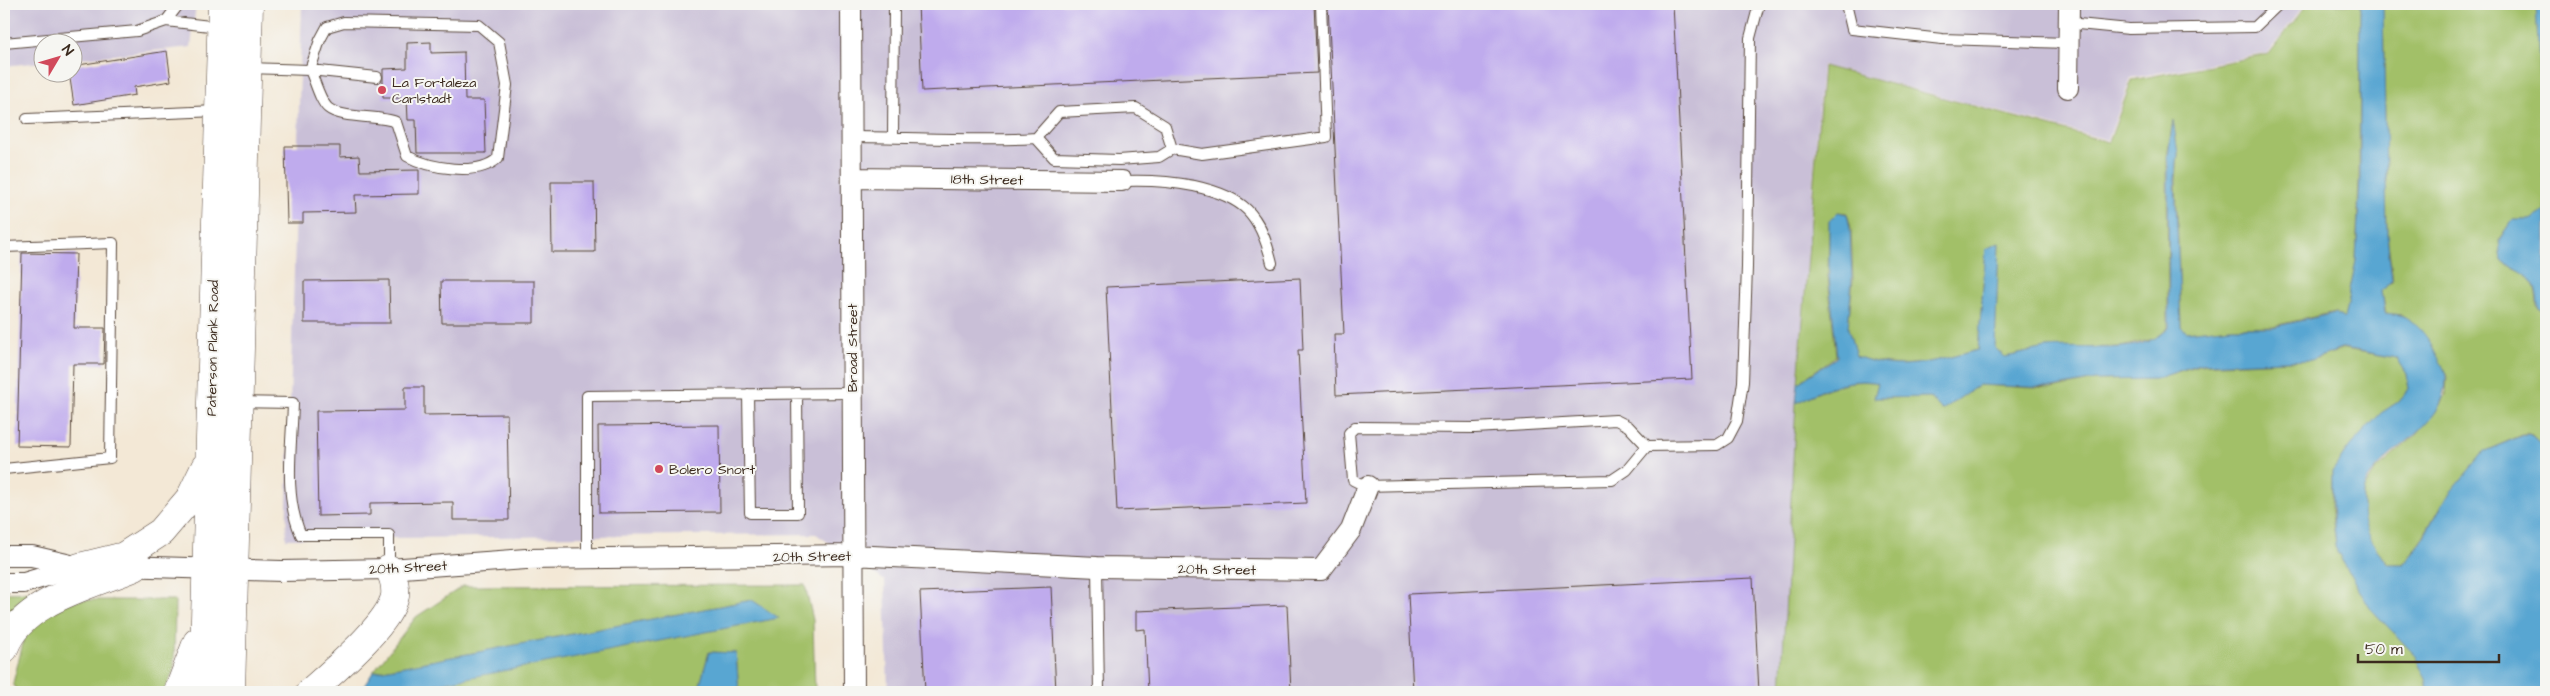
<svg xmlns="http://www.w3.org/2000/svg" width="2550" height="696" font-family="'Architects Daughter',sans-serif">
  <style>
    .industrial { fill: #c9bfd7 }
    .green { fill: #a2c068; stroke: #6e7543 }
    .water { fill: #58a6d2; stroke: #4a6878 }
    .building { fill: #bfabed }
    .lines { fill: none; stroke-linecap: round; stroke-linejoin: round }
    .lane-casing { stroke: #57463a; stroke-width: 12 }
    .street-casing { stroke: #57463a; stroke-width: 22 }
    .primary-casing { stroke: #57463a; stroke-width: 29 }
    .lane { stroke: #fff; stroke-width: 10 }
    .street { stroke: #fff; stroke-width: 20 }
    .primary { stroke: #fff; stroke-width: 28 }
    .poi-dot { fill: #d1495b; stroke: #f6f6f2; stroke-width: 2 }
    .labels { text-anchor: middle; stroke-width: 4; stroke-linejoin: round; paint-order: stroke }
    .poi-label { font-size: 14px; fill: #3b2a1e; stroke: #f6f6f2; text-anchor: start }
    .street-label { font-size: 14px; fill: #3b2a1e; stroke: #f6f6f2 }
  </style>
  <rect width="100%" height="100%" fill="#f6f6f2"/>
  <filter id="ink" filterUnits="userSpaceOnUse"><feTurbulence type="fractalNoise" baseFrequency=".02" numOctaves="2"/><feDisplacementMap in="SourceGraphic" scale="10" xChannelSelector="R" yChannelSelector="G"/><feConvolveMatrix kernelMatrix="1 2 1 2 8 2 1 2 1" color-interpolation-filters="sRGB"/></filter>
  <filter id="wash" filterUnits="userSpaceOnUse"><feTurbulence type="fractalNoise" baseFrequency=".0096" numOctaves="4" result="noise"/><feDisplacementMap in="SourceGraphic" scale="20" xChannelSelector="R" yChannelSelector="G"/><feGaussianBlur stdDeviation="1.12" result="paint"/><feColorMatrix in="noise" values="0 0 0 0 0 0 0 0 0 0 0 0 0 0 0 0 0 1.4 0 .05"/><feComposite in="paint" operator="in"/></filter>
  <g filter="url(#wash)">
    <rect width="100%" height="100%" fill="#f3e8d6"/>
    <!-- industrial -->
    <path class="industrial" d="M4,4h192l-5,43 -118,12 -1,-17h-30v20l-38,4z
      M302,4h2003l-37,49 -137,25 -23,62 -286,-75 -26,338 -15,289h-893l-3,-111 -69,-47 -530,5z"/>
    <!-- green -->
    <path class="green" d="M2307,4h53l-1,174 -3,83 -12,58 -9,-7 -62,14 -42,1 -45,5 -5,-5 -5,-147 2,-26 -5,-34 -6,37 1,171 -11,10 -36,9 -75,1 -41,9 -10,-9 4,-105 -13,6 -8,101c-44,11 -78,23 -122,6l-8,-28 5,-48 -2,-52 -4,-15 -9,-1 -9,9 -1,56 8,79 -38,27 25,-317 286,76 23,-62 137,-26z
      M2383,4h153l10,207 -16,9h-18l-13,19 2,22c25,13 35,13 36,45l9,9v130l-5,-1 -12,-12 -44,19 -42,50 -23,41 -16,22h-15l-16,-19 -10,-22v-33l12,-19 40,-35 20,-23 11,-18 1,-19 -16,-32 -14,-17 -15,-12 -16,-2 -4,-22 11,-11 -6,-45z
      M2344,349l53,9 10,16 2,15 -11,13 -17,11 -32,34 -17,25 -1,36 6,44 33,56 45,47 12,26v11h-646l15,-289c27,-13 52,-26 82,-20l-4,15 56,-1 12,13 37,-25 73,4 43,-9 59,-1 45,-14 112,-5z
      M805,585l8,35 2,72h-76l-3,-39 -27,-1 -11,40h-298l4,-3 374,-71 -26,-18 -379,72 43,-55 47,-31z
      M30,592l-26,32v-31z
      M80,600h95l-1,70 -10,22h-147l-4,-9 11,-44 30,-32z"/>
    <!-- water -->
    <path class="water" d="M2360,4h23l4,231 5,45 -10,11 3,22c5,1 11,1 15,2 14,4 29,23 34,35 4,8 12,19 12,28 2,54 -77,76 -83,114 -1,4 0,10 0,15 0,24 10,39 26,57h15l17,-22 22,-41 42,-50 44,-18 12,11 5,1v247h-118l-1,-11 -12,-26 -45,-47 -33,-56 -5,-45v-35l17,-25 32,-34 17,-11 11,-13 -2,-15 -10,-16 -53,-10 -33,12 -112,4 -44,15 -60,1 -43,8 -73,-3 -37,25 -12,-13 -56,1 4,-15c-30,-7 -56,7 -82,20l2,-20 39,-26 -8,-80v-56l9,-9 9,2 3,14 2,52 -4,48 8,28c44,18 78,5 122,-6l8,-101 13,-6 -4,105 10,9c14,-2 28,-7 42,-9 39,-4 91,10 122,-20l-1,-171 5,-37 5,34 -3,26 6,147 6,5 44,-5h42l62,-14 9,6 12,-58 4,-83z
      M2536,4h8l2,205z
      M2546,211v104l-8,-9c-2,-32 -12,-32 -37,-45l-2,-21 13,-20h18z
      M752,600l27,18 -385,74h-34l13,-20z
      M709,652l27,1 3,39h-41z"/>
    <g id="blocks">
      <!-- building -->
      <path class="building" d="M918,4h396l3,69 -395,18z
        M1328,4h345l19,375 -356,16 -2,-61h10z
        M431,42v11l33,-1 1,48h19l2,53h-69l-1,-33h-8l-1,-22h-24v-29l24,-1v-25z
        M167,51l4,30 -37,6 1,8 -61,10 -5,-33h3v-6z
        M285,146h55v11l19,-1 1,15 59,-1v24l-64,1 1,17 -53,1v10h-16z
        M551,182h43l1,70h-43z
        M22,253l54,1 -2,74h31l-1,36h-31l-2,83 -54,-1z
        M1300,278l3,72h-5l8,153 -189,8 -11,-224z
        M389,280l1,43h-86v-42z
        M441,281h93v42h-92z
        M405,387h19v28l83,-1 2,106h-56v-18l-83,1v12l-52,1 -2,-105 89,-1z
        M719,425l1,87 -121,1 -1,-87z
        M1753,578l6,114h-346l-5,-98z
        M1051,587l5,105h-131l-5,-100z
        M1287,605l4,87h-143l-3,-63 -9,1v-19z"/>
    </g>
  </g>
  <g filter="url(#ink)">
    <use href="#blocks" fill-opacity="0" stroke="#57463a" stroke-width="1"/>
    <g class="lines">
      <!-- lane casing -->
      <g class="lane-casing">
        <path id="lane" d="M1846,4l6,25 90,10 126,4
          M166,21l13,-17
          M2068,23l61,6 126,-2 24,-23
          M4,43l133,-12 29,-10 53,6
          M248,68l62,2 10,-30 7,-13 17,-5 135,3 20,17 8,43 -9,73c-20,19 -69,10 -91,-2l-11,-34c-17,-7 -55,-3 -68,-14 -8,-7 -13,-27 -18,-38
          M310,70l67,7
          M27,119l190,-8
          M851,137c62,0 124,5 185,1l23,-26 77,-4 29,18 7,23
          M893,137l1,-133
          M1036,138l18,20 65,2 40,-3 13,-8 30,5 124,-17 -5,-133
          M1122,181c25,-1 47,0 72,5 50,11 66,27 78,77
          M4,247l109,-4 -3,215 -106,11
          M748,394l2,119h48l-1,-120
          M239,402l54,1c-1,42 -10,92 8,132h88v33
          M1647,446l-20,24 -15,10 -247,6 -12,-6 -4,-47 6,-6 120,1 141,-8 12,6 19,20 70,-1 11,-7 9,-17 6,-39 4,-115 3,-229 9,-34
          M587,559v-163l265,-3
          M1097,567l2,125"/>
      </g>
      <!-- street casing -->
      <g class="street-casing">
        <path id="street" d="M851,4l3,688
          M2068,88l1,-84
          M852,178l270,3
          M4,556h28l47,11h13
          M121,566l161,5 107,-2 137,-10 326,-4 245,12 224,3 30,-40 17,-44
          M4,583h20l53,-16"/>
      </g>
      <!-- primary casing -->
      <g class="primary-casing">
        <path id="primary" d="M79,567l45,-11 37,-24 29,-34 15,-31
          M4,649c16,-48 88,-64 131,-82
          M178,692l19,-50
          M203,692l19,-688
          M231,692l18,-688
          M310,692c23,-21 79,-67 85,-96 1,-10 -1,-18 -6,-27"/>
      </g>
      <!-- lane -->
      <use href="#lane" class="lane"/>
      <!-- street -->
      <use href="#street" class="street"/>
      <!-- primary -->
      <use href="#primary" class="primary"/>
    </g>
  </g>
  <!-- markers -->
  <g class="poi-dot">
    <circle cx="382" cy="90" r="5"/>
    <circle cx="659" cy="469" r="5"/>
  </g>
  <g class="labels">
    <!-- poi labels -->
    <g class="poi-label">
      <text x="392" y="87">La Fortaleza<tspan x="392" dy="16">Carlstadt</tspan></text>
      <text x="669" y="474">Bolero Snort</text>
    </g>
    <!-- street labels -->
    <g class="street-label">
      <text transform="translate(987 179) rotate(1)" y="5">18th Street</text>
      <text transform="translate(212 348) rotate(-89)" y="5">Paterson Plank Road</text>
      <text transform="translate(852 348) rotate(-90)" y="5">Broad Street</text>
      <text transform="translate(812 556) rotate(-1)" y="5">20th Street</text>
      <text transform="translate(408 567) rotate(-3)" y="5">20th Street</text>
      <text transform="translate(1217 569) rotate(1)" y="5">20th Street</text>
    </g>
  </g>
  <!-- margin -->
  <rect width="2550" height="696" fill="none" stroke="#f6f6f2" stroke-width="20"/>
  <!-- north arrow -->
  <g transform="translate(58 58) rotate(52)"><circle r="24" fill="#f6f6f2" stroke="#aba49d"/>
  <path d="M0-4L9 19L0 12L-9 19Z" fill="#d1495b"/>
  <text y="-8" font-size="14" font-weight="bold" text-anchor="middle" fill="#3b2a1e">N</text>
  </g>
  <!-- scale -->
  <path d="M2358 654v8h141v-8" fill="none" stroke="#3b2a1e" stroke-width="2.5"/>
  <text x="2365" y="654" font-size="15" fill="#3b2a1e" stroke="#f6f6f2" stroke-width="4" paint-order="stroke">50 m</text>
</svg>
